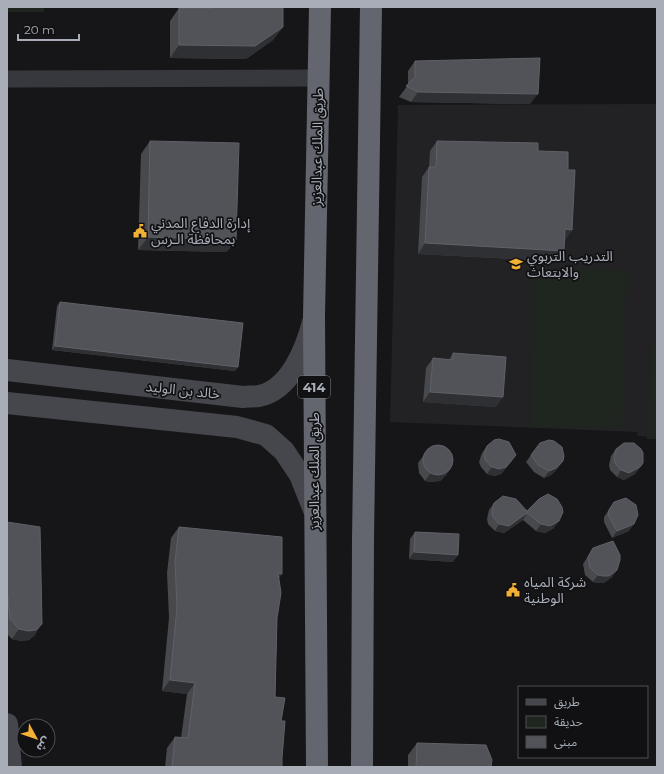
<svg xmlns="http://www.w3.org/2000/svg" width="664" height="774" font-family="Montserrat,'Noto Sans Arabic',sans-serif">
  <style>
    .built { fill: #222225 }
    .green { fill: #1e261f }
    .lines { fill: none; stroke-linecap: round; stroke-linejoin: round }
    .street { stroke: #37383d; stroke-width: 17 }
    .secondary { stroke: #45474d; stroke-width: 22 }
    .highway { stroke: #63666e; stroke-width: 22 }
    .wall { fill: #47494d }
    .shaded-wall { fill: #2f3033 }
    .building { fill: #525359; stroke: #5f6168 }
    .labels { text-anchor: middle; stroke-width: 3.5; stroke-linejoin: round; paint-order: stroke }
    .shield { fill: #111113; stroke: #7b7e86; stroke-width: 1 }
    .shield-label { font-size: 13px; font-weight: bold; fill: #a8adb8 }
    .street-label { font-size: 14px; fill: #a8adb8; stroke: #111113 }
    .poi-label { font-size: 14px; fill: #a8adb8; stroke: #111113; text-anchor: start }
  </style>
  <rect width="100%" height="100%" fill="#161618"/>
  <!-- built -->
  <path class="built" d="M657,104v333l-19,-1 -1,-4 -247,-10 8,-317z"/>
  <!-- green -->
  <path class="green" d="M7,7h37v5h-37z
    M534,268l93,3 -5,155h-90z
    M654,327h3v112h-10z"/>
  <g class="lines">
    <!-- street -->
    <path class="street" d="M7,79l312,-1"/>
    <!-- secondary -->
    <path class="secondary" d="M7,370l236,27c5,-1 11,0 16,-1 31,-6 47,-47 54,-74
      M7,403l230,24 29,8 18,16 16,24 14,35
      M7,724l4,43"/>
    <!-- highway -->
    <path class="highway" d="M317,767l-3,-450 6,-310
      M362,767l1,-228 8,-532"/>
  </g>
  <!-- wall -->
  <path class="wall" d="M203,7h80v20l-10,13 -27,19 -76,-1v-37l9,-13h24z
    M415,61l115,43 -119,-2 -12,-5 9,-12v-14z
    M150,141l77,111 -89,-2 3,-96z
    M437,141l101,10 30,19 4,60 -7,10h-1v11l-7,10 -139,-7 4,-77 7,-10 1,-16z
    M60,302l178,65 -3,4 -183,-21 5,-44z
    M453,353l43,54 -73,-5 3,-34 7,-10 16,2z
    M487,446l29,9 -5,7 -10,12 -6,2 -8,-2 -6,-7 -2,-5 3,-9z
    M429,448l18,26 -7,7 -10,1 -5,-1 -6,-8 -1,-10z
    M616,449l27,14 -8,11 -11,6 -7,-3 -7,-7 -1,-5 2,-9z
    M531,455l32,6 -5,7 -7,7 -7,3 -10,-6 -8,-10z
    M614,502l15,29 -17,7 -8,-16v-5z
    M494,503l33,8 27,17 -9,5 -9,-2 -13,-11 -19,13 -9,-2 -7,-7 -1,-5 2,-9z
    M7,522l28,113 -6,5 -8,1 -9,-2 -5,-5z
    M179,527l103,47 -3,4 -2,40 -2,79 6,24 1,46h-117l2,-19 8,-11 6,1 6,-44 -25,-3 7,-73 -2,-45 4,-35z
    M415,532l38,30 -44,-3 1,-20z
    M593,548l24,22 -5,7 -8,6h-6l-5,-1 -8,-7 -2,-11z
    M417,743l74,24h-83v-12z"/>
  <!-- shaded-wall -->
  <path class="shaded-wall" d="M283,27l-10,13 -27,19 -76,-1 9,-13z
    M418,92l120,2 -8,10 -119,-2z
    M565,229l7,1 -7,10 -7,-1z
    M148,237l88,3 -9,12 -89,-2z
    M425,243l139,8 -7,10 -139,-7z
    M55,346l183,21 -3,4 -183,-21z
    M430,392l73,5 -7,10 -73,-5z
    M516,455l-5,7 -10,12 -6,2 -8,-2 5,-7z
    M563,461l-5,7 -7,7 -7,3 5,-7z
    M452,467l-5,7 -7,7 -10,1 -5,-1 5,-7z
    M640,467l-5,7 -11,6 -7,-3 4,-7z
    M527,513l-4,7 -19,13 -9,-2 4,-7z
    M559,521l-5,7 -9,5 -9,-2 5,-7z
    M634,524l-5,7 -17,7 5,-7z
    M414,552l44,3 -5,7 -44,-3z
    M617,570l-5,7 -8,6h-6l-5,-1 5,-7z
    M278,573l4,1 -8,11z
    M42,624l-7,11 -6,5 -8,1 -9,-2 7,-10z
    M170,680l25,3 -8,11 -25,-3z"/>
  <!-- building -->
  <path class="building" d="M212,7h71v20l-28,19 -76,-1v-37h33z
    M540,58l-2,36 -120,-2 -12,-6 9,-9v-16z
    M150,141l89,2 -3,97 -88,-3z
    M437,141l101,2v8l30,1v18h7l-3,60 -7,-1 -1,22 -139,-8 4,-76h7z
    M60,302l183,21 -5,44 -183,-21z
    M453,353l53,4 -3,40 -73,-5 3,-34 20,2z
    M499,439l10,3 7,13 -10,12 -7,2 -7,-2 -7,-7 -1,-5 3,-9 7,-6z
    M549,440l5,1 8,6 2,9 -1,5 -7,7 -7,3 -11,-6 -7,-10 9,-12z
    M624,443h10l7,6 2,4v10l-3,4 -11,6 -8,-3 -6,-7 -1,-5 2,-9z
    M423 460a15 15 0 1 1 30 0a15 15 0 1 1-30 0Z
    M548,494l9,5 5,8 1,5 -4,9 -9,5 -9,-2 -14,-11 -18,13 -10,-2 -6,-7 -1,-5 2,-9 9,-7 13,3 11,12 12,-12z
    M626,498l10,7 2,10 -4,9 -17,7 -9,-16 1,-5 5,-8z
    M7,522l33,5 2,97 -6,6 -8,1 -9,-2 -9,-10 -3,-32z
    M179,527l103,10v37l-4,-1 3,20 -4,25 -2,79 10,1 -4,23h4l-3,37v9h-110l3,-30 13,1 7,-55 -25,-3 7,-73 -2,-45z
    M415,532l44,2 -1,21 -44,-3z
    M613,541l7,14v5l-3,10 -8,6h-6l-5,-1 -8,-7 -2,-11 5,-9z
    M417,743l69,2 6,15 -1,7h-75z"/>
  <!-- icons -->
  <defs>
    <g id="civic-bare" transform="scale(1.08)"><path d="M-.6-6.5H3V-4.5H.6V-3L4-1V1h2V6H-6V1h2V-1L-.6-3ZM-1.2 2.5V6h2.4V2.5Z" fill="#f2b134" stroke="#111113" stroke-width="2.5" paint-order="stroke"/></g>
    <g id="school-bare" transform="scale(1.08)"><path d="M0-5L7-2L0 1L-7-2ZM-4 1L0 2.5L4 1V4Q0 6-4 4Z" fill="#f2b134" stroke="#111113" stroke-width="2.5" paint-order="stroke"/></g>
  </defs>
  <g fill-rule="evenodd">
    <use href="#civic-bare" x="140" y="231"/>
    <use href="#school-bare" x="516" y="264"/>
    <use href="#civic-bare" x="513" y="590"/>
  </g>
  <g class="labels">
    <!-- shield labels -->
    <rect class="shield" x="298" y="376" width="32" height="22" rx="3"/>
    <g class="shield-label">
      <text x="314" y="392">414</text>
    </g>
    <!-- street labels -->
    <g class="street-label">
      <text transform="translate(317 147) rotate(-89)" y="5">طريق الملك عبدالعزيز</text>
      <text transform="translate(183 390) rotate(6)" y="5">خالد بن الوليد</text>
      <text transform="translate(314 471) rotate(-90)" y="5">طريق الملك عبدالعزيز</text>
    </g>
    <!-- poi labels -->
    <g class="poi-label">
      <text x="151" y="228">إدارة الدفاع المدني<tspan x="151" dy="16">بمحافظة الـرس</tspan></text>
      <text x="527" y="261">التدريب التربوي<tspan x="527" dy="16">والابتعاث</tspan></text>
      <text x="524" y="587">شركة المياه<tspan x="524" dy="16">الوطنية</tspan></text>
    </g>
  </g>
  <!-- border -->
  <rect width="664" height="774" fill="none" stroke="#a8adb8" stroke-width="16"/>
  <!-- legend -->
  <rect x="518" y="686" width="130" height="72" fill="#111113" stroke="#4d4f55"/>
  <rect x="526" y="699" width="20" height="6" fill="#45474d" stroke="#4d4f55"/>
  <text x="554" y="706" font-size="12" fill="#a8adb8">طريق</text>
  <rect x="526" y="716" width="20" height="12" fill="#1e261f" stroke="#4d4f55"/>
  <text x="554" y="726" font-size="12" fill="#a8adb8">حديقة</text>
  <rect x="526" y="736" width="20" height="12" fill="#525359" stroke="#4d4f55"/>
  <text x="554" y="746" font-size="12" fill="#a8adb8">مبنى</text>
  <!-- north arrow -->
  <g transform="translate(36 738) rotate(130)"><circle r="19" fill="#111113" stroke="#4d4f55"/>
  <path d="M0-3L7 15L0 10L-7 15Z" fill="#f2b134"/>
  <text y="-6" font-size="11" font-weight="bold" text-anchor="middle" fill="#a8adb8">ش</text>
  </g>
  <!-- scale -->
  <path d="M18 34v6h61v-6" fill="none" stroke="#a8adb8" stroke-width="2"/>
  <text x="24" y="34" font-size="12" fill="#a8adb8" stroke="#111113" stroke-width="3" paint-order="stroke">20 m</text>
</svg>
